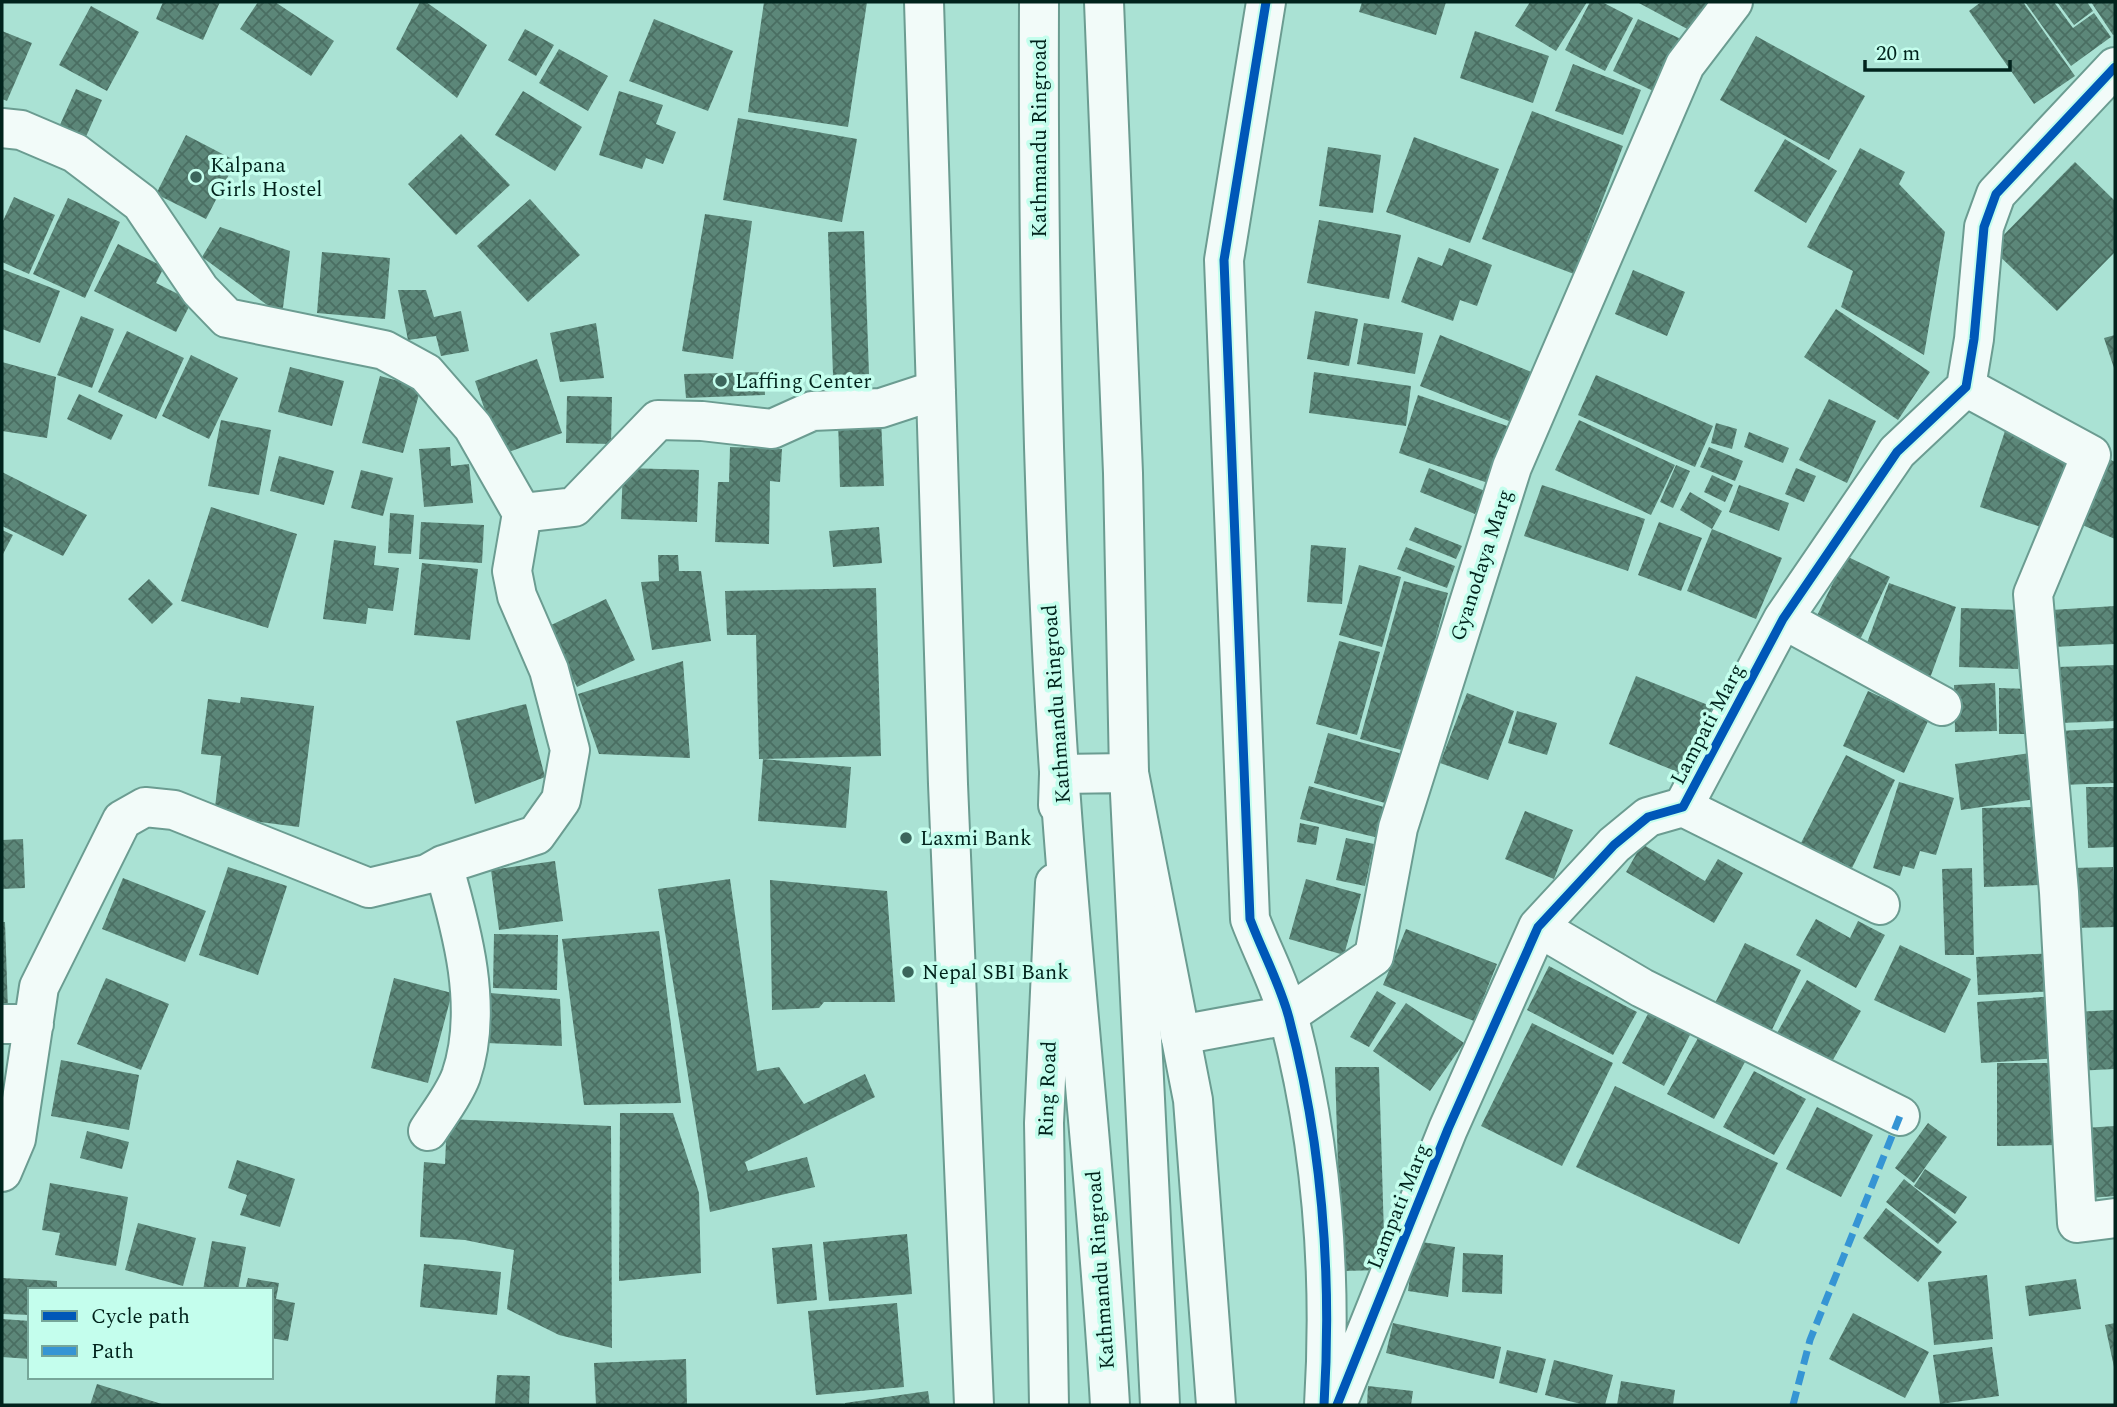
<svg xmlns="http://www.w3.org/2000/svg" width="2117" height="1407" font-family="Spectral,serif">
  <style>
    .building { fill: url(#building-cross-hatch) }
    .lines { fill: none; stroke-linecap: round; stroke-linejoin: round }
    .minor-casing { stroke: #6b9c91; stroke-width: 42 }
    .primary-casing { stroke: #6b9c91; stroke-width: 42 }
    .trunk-casing { stroke: #6b9c91; stroke-width: 42 }
    .minor { stroke: #f2fbf9; stroke-width: 38 }
    .primary { stroke: #f2fbf9; stroke-width: 38 }
    .trunk { stroke: #f2fbf9; stroke-width: 38 }
    .quiet { stroke: #3695d4; stroke-width: 7; stroke-dasharray: 14 7; stroke-linecap: butt }
    .cycleway-casing { stroke: #c4feed; stroke-width: 13 }
    .cycleway { stroke: #0057b8; stroke-width: 9 }
    .poi-dot { fill: #3c665c; stroke: #c4feed; stroke-width: 2.5 }
    .labels { text-anchor: middle; stroke-width: 7; stroke-linejoin: round; paint-order: stroke }
    .street-label { font-size: 21px; fill: #01231c; stroke: #c4feed }
    .poi-label { font-size: 21px; fill: #01231c; stroke: #c4feed; text-anchor: start }
  </style>
  <defs>
    <pattern id="building-cross-hatch" width="8" height="8" patternUnits="userSpaceOnUse" patternTransform="scale(1.75)"><rect width="8" height="8" fill="#5c8779"/><path d="M0 0l8 8M0 8l8-8" fill="none" stroke="#4a6e62"/></pattern>
  </defs>
  <rect width="100%" height="100%" fill="#aae2d4"/>
  <!-- building -->
  <path class="building" d="M163,2h57l-17,38 -47,-21z
    M258,2h17l59,39 -23,35 -71,-47z
    M420,2h6l61,43 -30,53 -61,-49z
    M764,2h103l-19,125 -100,-15z
    M1362,2h84l-10,33 -77,-23z
    M1530,2h57l-31,49 -41,-25z
    M1590,2h12l31,16 -28,53 -40,-21z
    M1637,2h70l-16,29z
    M1981,2h42l52,74 -41,28 -65,-93z
    M2025,2h29l19,26 21,-15 17,24 -40,29z
    M2057,2h30l6,9 -19,14z
    M2091,2h24v32l-2,1z
    M91,6l48,26 -32,59 -48,-26z
    M654,19l79,32 -25,60 -79,-30z
    M1638,19l43,20 -26,53 -42,-21z
    M525,29l29,16 -18,31 -28,-16z
    M2,31l30,12 -25,58 -5,-2z
    M1475,31l74,25 -16,47 -73,-25z
    M1756,36l109,60 -36,64 -109,-60z
    M559,49l49,27 -20,35 -49,-28z
    M1573,64l68,26 -18,45 -68,-24z
    M76,89l26,11 -17,39 -26,-12z
    M523,91l59,36 -27,44 -60,-36z
    M619,91l44,14 -7,19 20,8 -13,32 -17,-6 -4,11 -43,-14z
    M1532,111l91,35 -49,128 -92,-35z
    M738,118l119,21 -15,83 -119,-22z
    M461,134l49,51 -54,50 -48,-51z
    M186,135l50,26 -30,58 -50,-25z
    M1414,137l85,32 -29,74 -84,-31z
    M1785,139l52,32 -31,52 -52,-32z
    M1328,147l53,8 -8,58 -54,-7z
    M1860,148l45,24 -6,12 46,48 -21,123 -83,-48 12,-36 -46,-24z
    M2075,162l40,39v51l-58,59 -66,-63z
    M14,197l41,18 -26,59 -27,-12v-39z
    M68,198l52,24 -35,76 -52,-24z
    M530,199l50,56 -52,47 -51,-56z
    M705,214l47,7 -19,138 -51,-8z
    M1319,220l82,15 -12,64 -82,-16z
    M220,227l70,24 -8,65 -80,-59z
    M864,231l5,143 -36,1 -5,-143z
    M118,244l46,23 -8,16 36,18 -16,31 -82,-41z
    M1449,248l43,17 -15,41 -17,-6 -7,21 -52,-19 17,-45 24,9z
    M322,252l68,6 -5,61 -68,-6z
    M2,269l58,22 -20,52 -38,-14z
    M1633,270l52,22 -18,44 -52,-22z
    M398,290h28l8,27 27,-6 8,40 -28,5 -5,-20 -28,4z
    M1836,309l94,63 -32,48 -94,-63z
    M1315,311l43,8 -9,47 -42,-7z
    M81,316l33,13 -22,59 -35,-13z
    M596,323l8,55 -44,4 -10,-49z
    M1364,323l59,10 -8,41 -58,-10z
    M127,331l57,27 -28,61 -58,-27z
    M1440,335l94,38 -20,50 -94,-37z
    M2115,335v36l-11,-33z
    M191,355l47,23 -29,61 -47,-23z
    M537,359l25,74 -62,22 -25,-74z
    M2,362l54,15 -9,61 -45,-7z
    M290,367l54,14 -12,45 -54,-14z
    M764,372l1,23 -79,3 -2,-24z
    M1314,372l97,14 -5,40 -97,-13z
    M1596,375l117,51 -18,41 -117,-52z
    M380,376l41,11 -18,66 -41,-10z
    M79,394l44,21 -12,25 -44,-21z
    M1418,395l92,32 -19,57 -92,-31z
    M567,396l45,1 -1,47 -45,-1z
    M1829,399l47,22 -29,62 -48,-23z
    M881,418l3,68 -44,1 -2,-68z
    M221,420l50,10 -12,65 -51,-9z
    M1579,420l96,45 -24,50 -96,-45z
    M1716,423l21,6 -5,20 -21,-6z
    M2006,428l64,22 -26,78 -64,-21z
    M1749,432l40,16 -6,15 -39,-16z
    M450,447l1,19 18,-2 4,39 -49,4 -5,-58z
    M730,447l52,2 -2,33 -10,-1 -1,63 -54,-2 3,-60h11z
    M1709,447l34,14 -8,20 -35,-14z
    M279,456l55,15 -10,34 -54,-14z
    M2109,459l6,3v77l-35,-15z
    M1676,465l14,6 -17,37 -13,-6z
    M623,468l76,2 -2,52 -76,-3z
    M1429,468l56,23 -10,23 -55,-22z
    M1796,468l20,8 -12,26 -19,-8z
    M361,470l32,8 -10,38 -32,-8z
    M2,472l85,43 -24,41 -61,-30z
    M1712,475l21,10 -8,17 -21,-10z
    M1542,485l103,34 -17,52 -104,-35z
    M1739,485l50,18 -10,28 -50,-19z
    M1690,492l32,19 -10,18 -32,-19z
    M211,507l86,27 -29,94 -87,-27z
    M390,513l24,2 -3,39 -23,-1z
    M421,522l63,3 -2,38 -63,-4z
    M1659,522l43,16 -21,53 -43,-16z
    M879,527l3,36 -49,4 -4,-36z
    M1415,527l47,19 -6,13 -47,-19z
    M1712,529l70,29 -26,61 -69,-28z
    M2,530l11,5 -11,21z
    M334,540l42,6 -2,19 25,3 -6,43 -25,-3 -2,16 -43,-5z
    M1311,545l35,3 -4,56 -35,-2z
    M1406,547l49,19 -8,22 -50,-19z
    M658,555h20l1,16h22l10,70 -59,9 -11,-68 18,-1z
    M1846,556l44,21 -35,73 -44,-22z
    M422,563l56,6 -8,71 -56,-5z
    M1359,565l42,12 -19,70 -43,-12z
    M149,579l24,25 -21,20 -24,-25z
    M1404,581l44,12 -43,158 -45,-12z
    M1889,583l67,24 -26,71 -67,-24z
    M876,588l5,168 -122,3 -3,-124h-29l-2,-44z
    M606,599l29,61 -58,27 -30,-60z
    M2115,606v38l-62,3 -2,-37z
    M1961,608l58,2 -1,59 -59,-2z
    M1339,641l41,11 -23,83 -41,-11z
    M683,661l7,97 -91,-4 -21,-60z
    M2115,665v56l-56,2 -2,-56z
    M1636,676l77,31 -28,68 -76,-31z
    M1995,683l2,48 -42,1 -1,-47z
    M1999,688l30,1v45h-30z
    M1868,691l61,28 -25,54 -61,-27z
    M1467,693l47,18 -26,69 -48,-17z
    M241,697l73,9 -15,121 -85,-11 7,-60 -20,-2 7,-55 32,4z
    M526,704l19,73 -70,27 -19,-83z
    M1517,711l40,12 -10,32 -39,-12z
    M2115,728v55l-53,2 -3,-54z
    M1328,733l78,22 -14,50 -78,-22z
    M2030,753l6,46 -75,11 -6,-46z
    M1846,755l49,25 -43,88 -51,-25z
    M763,759l88,8 -5,61 -88,-7z
    M1899,782l55,16 -18,57 -16,-4 -6,18 -11,-3 -3,10 -27,-8z
    M1309,786l82,23 -8,30 -83,-20z
    M2086,787h29v60l-27,1z
    M2036,807l3,78 -55,2 -2,-79z
    M1525,811l48,19 -19,49 -49,-20z
    M1300,823l19,4 -3,18 -19,-3z
    M1346,838l28,6 -9,42 -29,-6z
    M23,839l2,49 -23,1v-49z
    M1642,844l63,37 13,-22 25,14 -29,50 -88,-51z
    M555,861l8,60 -64,9 -8,-60z
    M228,867l59,19 -29,89 -59,-20z
    M2113,867l2,60 -41,1 -3,-60z
    M1972,868l2,87h-29l-3,-86z
    M123,878l83,33 -21,51 -83,-33z
    M730,879l27,192 22,-4 25,37 61,-30 10,23 -130,65 3,9 59,-14 8,30 -105,25 -52,-323z
    M1306,879l55,15 -17,61 -55,-16z
    M770,880l117,11 8,111h-71l-5,6 -47,2z
    M1816,919l34,19 8,-17 27,14 -29,53 -60,-33z
    M2,922h3l3,89h-6z
    M1406,929l91,35 -23,57 -91,-36z
    M659,931l22,172 -97,2 -22,-166z
    M494,934l64,1 -1,55 -64,-2z
    M1745,943l56,27 -34,70 -57,-27z
    M1900,945l71,34 -26,54 -71,-33z
    M2054,953l2,38 -78,4 -2,-38z
    M1549,966l88,46 -24,43 -86,-45z
    M106,978l63,26 -28,66 -64,-26z
    M394,978l58,15 -24,90 -57,-15z
    M1807,980l54,31 -35,61 -54,-30z
    M1377,991l19,12 -27,44 -19,-10z
    M490,993l70,6 2,47 -76,-3z
    M2056,996l5,62 -80,5 -4,-61z
    M1406,1003l58,40 -34,48 -57,-40z
    M1650,1010l42,21 -28,55 -42,-23z
    M2115,1010v59l-40,2 -2,-59z
    M1532,1023l81,40 -51,103 -81,-40z
    M1698,1038l47,24 -31,57 -47,-25z
    M61,1060l78,15 -10,55 -78,-14z
    M1997,1063h61l1,82 -62,1z
    M1335,1067h44l6,203 -44,1z
    M1754,1071l52,28 -32,56 -51,-28z
    M1615,1086l163,77 -39,81 -163,-77z
    M1817,1107l56,28 -32,62 -55,-28z
    M620,1113h53l26,80 2,80 -82,8z
    M447,1119l164,7 1,222 -53,-13 -52,-26 7,-59 -49,-10 -45,-3 4,-75 21,2z
    M1928,1123l19,14 -33,46 -19,-15z
    M2115,1126v70l-25,2 -6,-70z
    M87,1131l42,11 -7,27 -42,-11z
    M237,1160l58,19 -15,48 -40,-12 7,-20 -19,-7z
    M1925,1169l42,28 -12,17 -41,-28z
    M1904,1179l53,43 -19,22 -52,-42z
    M50,1183l78,14 -12,69 -61,-11 5,-22 -18,-3z
    M1886,1208l56,44 -24,30 -55,-44z
    M138,1223l58,15 -13,48 -58,-16z
    M907,1234l5,60 -83,7 -6,-59z
    M212,1241l34,6 -8,43h-35z
    M1415,1241l40,6 -7,50 -40,-6z
    M812,1244l5,56 -40,4 -5,-56z
    M1463,1253l40,2 -1,39 -40,-2z
    M424,1264l77,8 -4,43 -77,-8z
    M1987,1275l6,64 -59,6 -6,-63z
    M2,1278l55,3v9h-27v25l-28,-1z
    M248,1278l31,5 -3,16 19,4 -7,38 -17,-3v-48h-26z
    M2076,1279l5,30 -52,7 -4,-30z
    M897,1303l7,84 -88,8 -8,-84z
    M1853,1313l76,39 -24,46 -76,-39z
    M2,1319l28,2v38l-28,-2z
    M1393,1323l108,24 -7,32 -108,-26z
    M2115,1323v44h-1l-9,-42z
    M1992,1347l7,49 -59,8 -7,-49z
    M1507,1350l39,9 -9,34 -38,-10z
    M686,1359l1,46h-91l-2,-42z
    M1554,1360l59,15 -8,30h-20l-40,-10z
    M497,1375l33,1 -1,29h-34z
    M1621,1381l54,9 -2,15h-56z
    M97,1384l68,21h-75z
    M1368,1386l45,5 -2,14h-44z
    M928,1391l2,14h-85v-2z"/>
  <g class="lines">
    <!-- minor casing -->
    <g class="minor-casing">
      <path id="minor" d="M924,2l24,782 26,621
        M1266,2l-42,258 26,659c12,32 30,65 39,99 33,126 43,258 35,387
        M2,128l19,2 54,23 66,50 59,87 27,28 157,32 42,23 47,54 49,86
        M1966,387l125,68 -58,139 26,298 18,331 38,-5
        M522,513l52,-6 84,-87 44,1 70,8 40,-18 69,-3 55,-18
        M1783,619l159,87
        M1683,807l197,98
        M1538,927l104,61 258,128
        M2,1024h32
        M1180,1035l108,-20 86,-59 24,-128 114,-361 173,-402 48,-63
        M428,1131c11,-17 26,-36 33,-55 23,-67 1,-146 -18,-211
        M2,1172l14,-33 23,-152 83,-167 23,-13 29,3 195,78 58,-14 16,-9 93,-30 25,-35 9,-50 -21,-80 -32,-74 -5,-25 10,-58
        M1337,1405l111,-276 90,-202 76,-82 34,-28 35,-10 100,-188 114,-167 69,-65 8,-48 10,-112 12,-33 119,-127"/>
    </g>
    <!-- primary casing -->
    <g class="primary-casing">
      <path id="primary" d="M1058,805l1,-31 70,-1 64,327 23,305
        M1049,1405l-5,-282 11,-240"/>
    </g>
    <!-- trunk casing -->
    <g class="trunk-casing">
      <path id="trunk" d="M1039,2c-1,256 3,513 20,769 14,212 39,423 51,634
        M1104,2l19,471 6,300 31,632"/>
    </g>
    <!-- minor -->
    <use href="#minor" class="minor"/>
    <!-- primary -->
    <use href="#primary" class="primary"/>
    <!-- trunk -->
    <use href="#trunk" class="trunk"/>
    <!-- quiet -->
    <path class="quiet" d="M1793,1405l17,-65 90,-224"/>
    <!-- cycleway casing -->
    <g class="cycleway-casing">
      <path id="cycleway" d="M1266,2l-42,258 26,659c12,32 30,65 39,99 33,126 43,258 35,387
        M1337,1405l111,-276 90,-202 76,-82 34,-28 35,-10 100,-188 114,-167 69,-65 8,-48 10,-112 12,-33 119,-127"/>
    </g>
    <!-- cycleway -->
    <use href="#cycleway" class="cycleway"/>
  </g>
  <!-- markers -->
  <g class="poi-dot">
    <circle cx="196" cy="177" r="7"/>
    <circle cx="721" cy="381" r="7"/>
    <circle cx="906" cy="838" r="7"/>
    <circle cx="908" cy="972" r="7"/>
  </g>
  <g class="labels">
    <!-- street labels -->
    <g class="street-label">
      <text transform="translate(1039 138) rotate(-90)" y="7">Kathmandu Ringroad</text>
      <text transform="translate(1481 565) rotate(-72)" y="7">Gyanodaya Marg</text>
      <text transform="translate(1056 704) rotate(-94)" y="7">Kathmandu Ringroad</text>
      <text transform="translate(1707 724) rotate(-62)" y="7">Lampati Marg</text>
      <text transform="translate(1047 1089) rotate(-88)" y="7">Ring Road</text>
      <text transform="translate(1398 1206) rotate(-68)" y="7">Lampati Marg</text>
      <text transform="translate(1100 1270) rotate(-94)" y="7">Kathmandu Ringroad</text>
    </g>
    <!-- poi labels -->
    <g class="poi-label">
      <text x="210" y="172">Kalpana<tspan x="210" dy="24">Girls Hostel</tspan></text>
      <text x="735" y="388">Laffing Center</text>
      <text x="920" y="845">Laxmi Bank</text>
      <text x="922" y="979">Nepal SBI Bank</text>
    </g>
  </g>
  <!-- border -->
  <rect width="2117" height="1407" fill="none" stroke="#01231c" stroke-width="7"/>
  <!-- legend -->
  <rect x="28" y="1288" width="245" height="91" fill="#c4feed" stroke="#76a699" stroke-width="2"/>
  <rect x="42" y="1311" width="35" height="10" fill="#0057b8" stroke="#76a699" stroke-width="2"/>
  <text x="91" y="1323" font-size="21" fill="#01231c">Cycle path</text>
  <rect x="42" y="1346" width="35" height="10" fill="#3695d4" stroke="#76a699" stroke-width="2"/>
  <text x="91" y="1358" font-size="21" fill="#01231c">Path</text>
  <!-- scale -->
  <path d="M1865 60v10h145v-10" fill="none" stroke="#01231c" stroke-width="3.5"/>
  <text x="1876" y="60" font-size="21" fill="#01231c" stroke="#c4feed" stroke-width="5" paint-order="stroke">20 m</text>
</svg>
